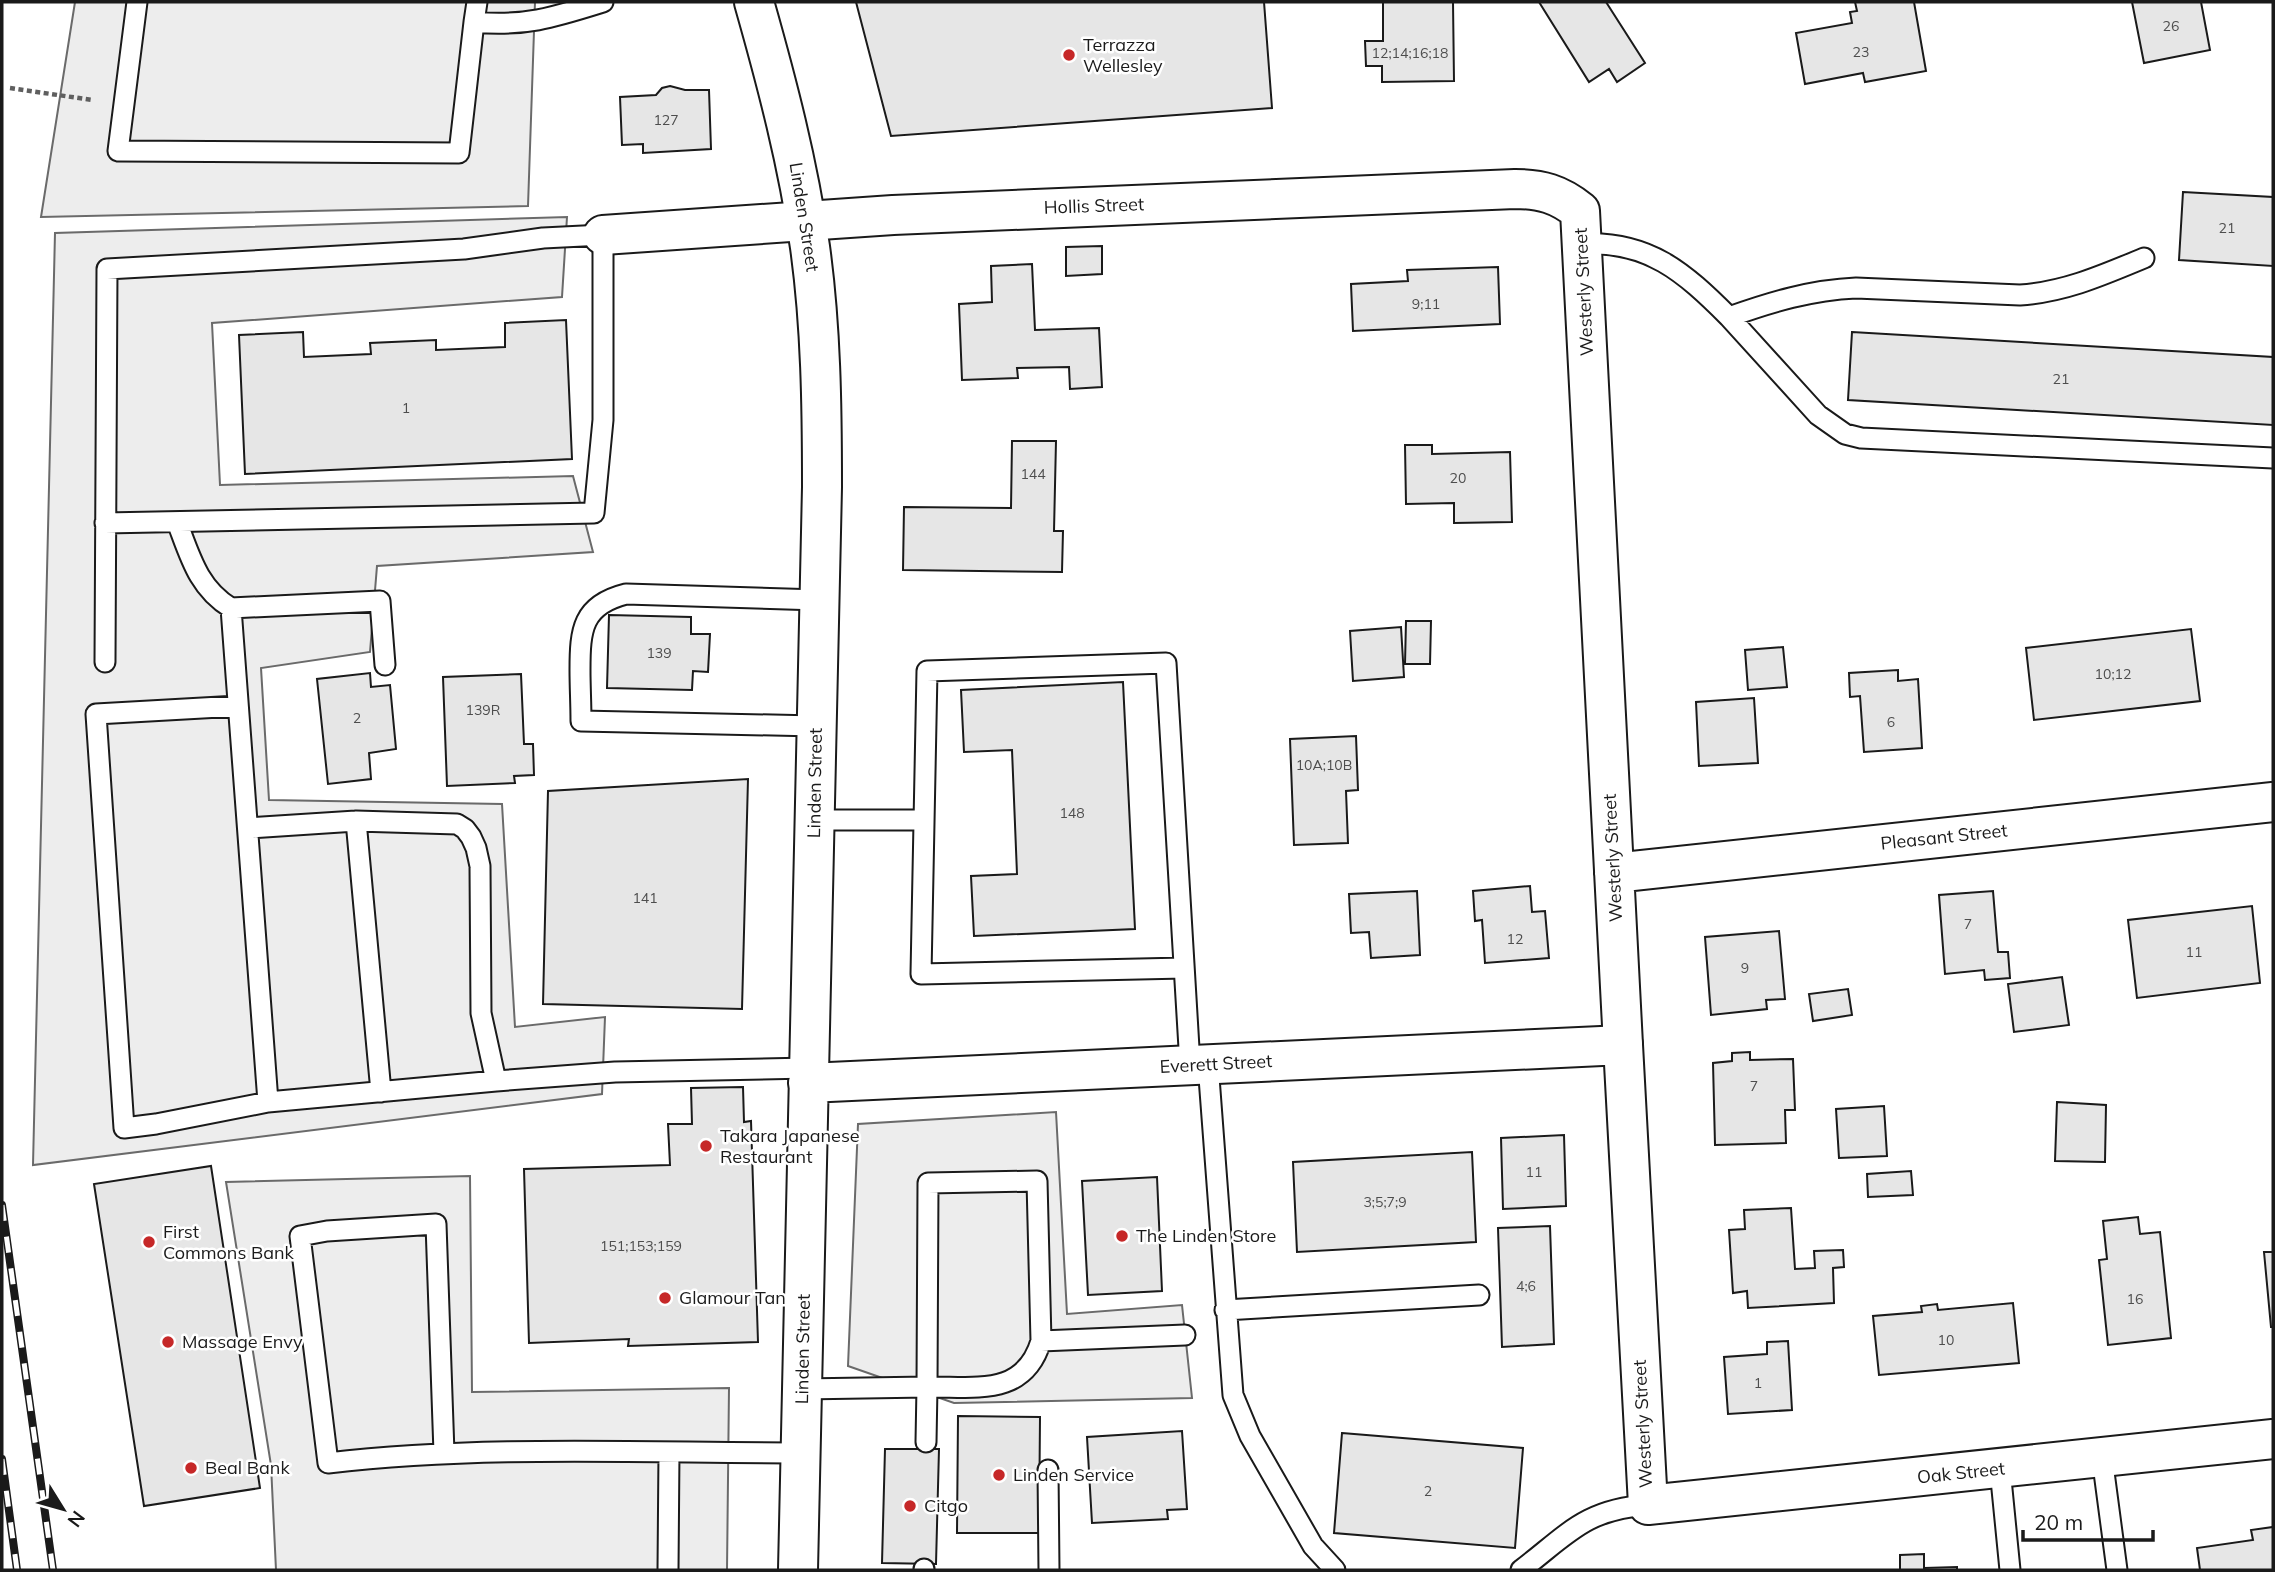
<svg xmlns="http://www.w3.org/2000/svg" width="2275" height="1572" font-family="Mulish,sans-serif">
  <style>
    .parking { fill: #ededed; stroke: #6a6a6a; stroke-width: 2 }
    .building { fill: #e6e6e6; stroke: #1a1a1a; stroke-width: 2 }
    .lines { fill: none; stroke-linecap: round; stroke-linejoin: round }
    .lane-casing { stroke: #1a1a1a; stroke-width: 23 }
    .street-casing { stroke: #1a1a1a; stroke-width: 42 }
    .secondary-casing { stroke: #1a1a1a; stroke-width: 42 }
    .path { stroke: #5f5f5f; stroke-width: 4.5; stroke-dasharray: 5 3.5; stroke-linecap: butt }
    .lane { stroke: #fff; stroke-width: 19 }
    .street { stroke: #fff; stroke-width: 38 }
    .secondary { stroke: #fff; stroke-width: 38 }
    .rail-casing { stroke: #1a1a1a; stroke-width: 8 }
    .rail { stroke: #fff; stroke-width: 5; stroke-dasharray: 16; stroke-linecap: butt }
    .poi-dot { fill: #c62828; stroke: #fff; stroke-width: 2.5 }
    .labels { text-anchor: middle; stroke-width: 5; stroke-linejoin: round; paint-order: stroke }
    .number-label { font-size: 14px; fill: #4d4d4d }
    .poi-label { font-size: 18px; fill: #1a1a1a; stroke: #fff; text-anchor: start }
    .street-label { font-size: 18px; fill: #1a1a1a; stroke: #fff }
  </style>
  <rect width="100%" height="100%" fill="#fff"/>
  <!-- parking -->
  <path class="parking" d="M75,2h460l-7,204 -487,11z
    M567,217l-5,80 -350,26 8,162 353,-9 20,76 -216,14 -7,86 -109,16 8,132 233,4 13,223 90,-10 -3,77 -569,71 22,-932z
    M1056,1112l11,202 115,-9 10,93 -238,5 -106,-37 10,-242z
    M470,1176l2,216 257,-4 -2,182h-451l-5,-105 -45,-283z"/>
  <!-- building -->
  <path class="building" d="M856,2h408l8,106 -381,28z
    M1383,2h70l1,79 -72,1v-16h-16l-1,-25h18z
    M1539,2h67l39,61 -28,19 -8,-13 -20,13z
    M1855,2h59l12,69 -61,11 -2,-9 -58,11 -9,-51 56,-10 -2,-11 7,-1z
    M2132,2h69l9,48 -66,13z
    M670,86l15,4h24l2,59 -68,4v-9l-21,1 -2,-48 36,-2 6,-7z
    M2183,192l90,5v69l-94,-6z
    M1102,246v28l-36,2v-29z
    M1032,264l3,66 64,-2 3,59 -32,2 -1,-22 -52,1 1,10 -56,2 -3,-76 33,-2 -1,-36z
    M1498,267l2,57 -147,7 -2,-47 57,-3 -1,-11z
    M566,320l6,139 -327,15 -6,-139 64,-3 1,25 67,-3 -1,-11 66,-3v10l69,-3v-24z
    M1852,332l421,25v68l-425,-25z
    M1012,441h44l-2,90h9l-1,41 -159,-2 1,-63 107,1z
    M1405,445h27v9l78,-2 2,70 -58,1v-20l-48,1z
    M609,615l82,2v17h19l-2,38 -15,-1 -1,19 -85,-2z
    M1406,621h25l-1,43h-25z
    M1401,627l3,50 -51,4 -3,-50z
    M2191,629l9,72 -166,19 -8,-72z
    M1783,647l4,40 -39,3 -3,-40z
    M1898,670v11l20,-2 4,69 -58,4 -4,-56 -10,1 -1,-24z
    M370,673l1,14 19,-2 6,64 -27,4 2,26 -43,5 -11,-105z
    M521,674l3,70h9l1,31 -20,1 1,7 -68,3 -4,-109z
    M1123,682l12,247 -161,7 -3,-60 46,-2 -5,-124 -48,2 -3,-62z
    M1754,698l4,65 -59,3 -3,-64z
    M1356,736l2,54 -12,1 2,52 -54,2 -4,-106z
    M748,779l-6,230 -199,-5 5,-213z
    M1530,886l2,26 13,-1 4,47 -64,5 -3,-43 -7,1 -2,-30z
    M1417,891l3,64 -49,3 -2,-26 -18,1 -2,-39z
    M1993,891l5,61h10l2,26 -25,2 -1,-10 -39,4 -6,-79z
    M2252,906l8,77 -123,15 -9,-78z
    M1779,931l6,68 -19,1 1,9 -56,6 -6,-78z
    M2062,977l7,48 -55,7 -6,-48z
    M1848,989l4,26 -39,6 -4,-27z
    M1750,1052v8l43,-1 2,51h-10l1,33 -71,2 -2,-82 19,-2v-8z
    M743,1087l1,35 7,-1 7,221 -130,4 1,-7 -100,4 -5,-174 146,-4 -2,-41h24l-1,-36z
    M2057,1102l49,3 -1,57 -50,-1z
    M1884,1106l3,50 -48,2 -3,-49z
    M1564,1135l2,71 -63,3 -2,-71z
    M1472,1152l4,90 -179,10 -4,-90z
    M211,1166l49,322 -116,18 -50,-322z
    M1911,1171l2,24 -45,2 -1,-23z
    M1157,1177l5,114 -74,4 -6,-114z
    M1791,1208l4,61 20,-1 -1,-17 29,-1 1,17 -11,1 1,35 -86,5 -1,-17 -14,2 -4,-63 16,-1 -1,-19z
    M2138,1217l2,17 20,-2 11,106 -63,7 -9,-85 8,-1 -4,-38z
    M1550,1226l4,118 -52,3 -4,-119z
    M2264,1252h9v75h-2z
    M2013,1303l6,60 -140,12 -6,-59 49,-4 -1,-6 16,-2 1,6z
    M1788,1341l4,69 -64,4 -4,-57 43,-3v-12z
    M958,1416l82,1 -1,116h-82z
    M1182,1431l5,78 -20,1 1,9 -76,4 -5,-86z
    M1342,1433l181,15 -8,100 -181,-15z
    M885,1449h54l-3,115 -54,-1z
    M2273,1527v43h-73l-3,-22 56,-8 -2,-10z
    M1924,1554v14l33,-1v3h-57v-15z"/>
  <g class="lines">
    <!-- lane casing -->
    <g class="lane-casing">
      <path id="lane" d="M137,2l-19,149 341,2 15,-131c51,5 81,-5 129,-20
        M474,22l3,-20
        M1581,244c67,-4 103,28 148,73 42,-15 82,-27 127,-29l164,7c45,-3 83,-20 124,-37
        M1729,317l89,98 27,19 16,4 412,20
        M177,522c13,34 21,66 54,86
        M105,523l489,-10 9,-93v-185l-60,3 -79,11 -357,20 -2,393
        M238,706l-142,8 28,414 32,-4 112,-22 228,-21 119,-9 194,-4
        M816,726l-235,-5c0,-17 -1,-34 -1,-51 0,-40 2,-65 46,-76l193,6
        M814,820h110
        M248,828l108,-7
        M1184,968l-263,6 6,-303 239,-8 24,402
        M1208,1064l25,331 17,41 63,110 22,24
        M381,1092l-25,-271 101,3 8,5 6,8 5,11 4,18 1,147 15,68
        M268,1102l-37,-494 149,-7 5,64
        M1037,1181l4,160c-17,57 -67,45 -114,46l1,-204z
        M1225,1310l254,-15
        M1041,1341l144,-6
        M802,1389l125,-2 -1,55
        M444,1453l-8,-229 -109,7 -27,5 28,227c156,-18 315,-10 472,-10
        M2102,1457l15,113
        M2000,1469l10,101
        M1048,1470l1,100
        M668,1570l1,-118
        M924,1570v-1
        M1521,1570c46,-35 64,-61 127,-65"/>
    </g>
    <!-- street casing -->
    <g class="street-casing">
      <path id="street" d="M603,235l290,-20 622,-26c26,0 44,5 65,22l43,834
        M1614,873l659,-71"/>
    </g>
    <!-- secondary casing -->
    <g class="secondary-casing">
      <path id="secondary" d="M754,2c23,81 44,161 56,245 11,79 12,160 12,240l-24,1083
        M808,1083l815,-38 25,460 625,-66"/>
    </g>
    <!-- path -->
    <path class="path" d="M10,88l82,12"/>
    <!-- lane -->
    <use href="#lane" class="lane"/>
    <!-- street -->
    <use href="#street" class="street"/>
    <!-- secondary -->
    <use href="#secondary" class="secondary"/>
    <!-- rail casing -->
    <g class="rail-casing">
      <path id="rail" d="M2,1205l51,365
        M2,1459l15,111"/>
    </g>
    <!-- rail -->
    <use href="#rail" class="rail"/>
  </g>
  <!-- markers -->
  <g class="poi-dot">
    <circle cx="1069" cy="55" r="7"/>
    <circle cx="706" cy="1146" r="7"/>
    <circle cx="1122" cy="1236" r="7"/>
    <circle cx="149" cy="1242" r="7"/>
    <circle cx="665" cy="1298" r="7"/>
    <circle cx="168" cy="1342" r="7"/>
    <circle cx="191" cy="1468" r="7"/>
    <circle cx="999" cy="1475" r="7"/>
    <circle cx="910" cy="1506" r="7"/>
  </g>
  <g class="labels">
    <!-- number labels -->
    <g class="number-label">
      <text x="2171" y="31">26</text>
      <text x="1861" y="57">23</text>
      <text x="1410" y="58">12;14;16;18</text>
      <text x="666" y="125">127</text>
      <text x="2227" y="233">21</text>
      <text x="1426" y="309">9;11</text>
      <text x="2061" y="384">21</text>
      <text x="406" y="413">1</text>
      <text x="1033" y="479">144</text>
      <text x="1458" y="483">20</text>
      <text x="659" y="658">139</text>
      <text x="2113" y="679">10;12</text>
      <text x="483" y="715">139R</text>
      <text x="357" y="723">2</text>
      <text x="1891" y="727">6</text>
      <text x="1324" y="770">10A;10B</text>
      <text x="1072" y="818">148</text>
      <text x="645" y="903">141</text>
      <text x="1968" y="929">7</text>
      <text x="1515" y="944">12</text>
      <text x="2194" y="957">11</text>
      <text x="1745" y="973">9</text>
      <text x="1754" y="1091">7</text>
      <text x="1534" y="1177">11</text>
      <text x="1385" y="1207">3;5;7;9</text>
      <text x="641" y="1251">151;153;159</text>
      <text x="1526" y="1291">4;6</text>
      <text x="2135" y="1304">16</text>
      <text x="1946" y="1345">10</text>
      <text x="1758" y="1388">1</text>
      <text x="1428" y="1496">2</text>
    </g>
    <!-- poi labels -->
    <g class="poi-label">
      <text x="1083" y="51">Terrazza<tspan x="1083" dy="21">Wellesley</tspan></text>
      <text x="720" y="1142">Takara Japanese<tspan x="720" dy="21">Restaurant</tspan></text>
      <text x="163" y="1238">First<tspan x="163" dy="21">Commons Bank</tspan></text>
      <text x="1136" y="1242">The Linden Store</text>
      <text x="679" y="1304">Glamour Tan</text>
      <text x="182" y="1348">Massage Envy</text>
      <text x="205" y="1474">Beal Bank</text>
      <text x="1013" y="1481">Linden Service</text>
      <text x="924" y="1512">Citgo</text>
    </g>
    <!-- street labels -->
    <g class="street-label">
      <text transform="translate(1094 206) rotate(-2)" y="6">Hollis Street</text>
      <text transform="translate(804 217) rotate(81)" y="6">Linden Street</text>
      <text transform="translate(1584 292) rotate(-93)" y="6">Westerly Street</text>
      <text transform="translate(815 783) rotate(-89)" y="6">Linden Street</text>
      <text transform="translate(1944 837) rotate(-6)" y="6">Pleasant Street</text>
      <text transform="translate(1613 858) rotate(-93)" y="6">Westerly Street</text>
      <text transform="translate(1216 1064) rotate(-3)" y="6">Everett Street</text>
      <text transform="translate(803 1349) rotate(-89)" y="6">Linden Street</text>
      <text transform="translate(1643 1424) rotate(-93)" y="6">Westerly Street</text>
      <text transform="translate(1961 1473) rotate(-6)" y="6">Oak Street</text>
    </g>
  </g>
  <!-- border -->
  <rect width="2275" height="1572" fill="none" stroke="#1a1a1a" stroke-width="7"/>
  <!-- north arrow -->
  <g transform="translate(63 1509) rotate(127)" stroke="#ffffff" stroke-width="5" paint-order="stroke">
  <path d="M0-5L12 26L0 18L-12 26Z" fill="#1a1a1a"/>
  <text y="-10" font-size="19" font-weight="bold" text-anchor="middle" fill="#1a1a1a">N</text>
  </g>
  <!-- scale -->
  <path d="M2023 1530v10h130v-10" fill="none" stroke="#1a1a1a" stroke-width="3.5"/>
  <text x="2034" y="1530" font-size="21" fill="#1a1a1a" stroke="#ffffff" stroke-width="5" paint-order="stroke">20 m</text>
</svg>
